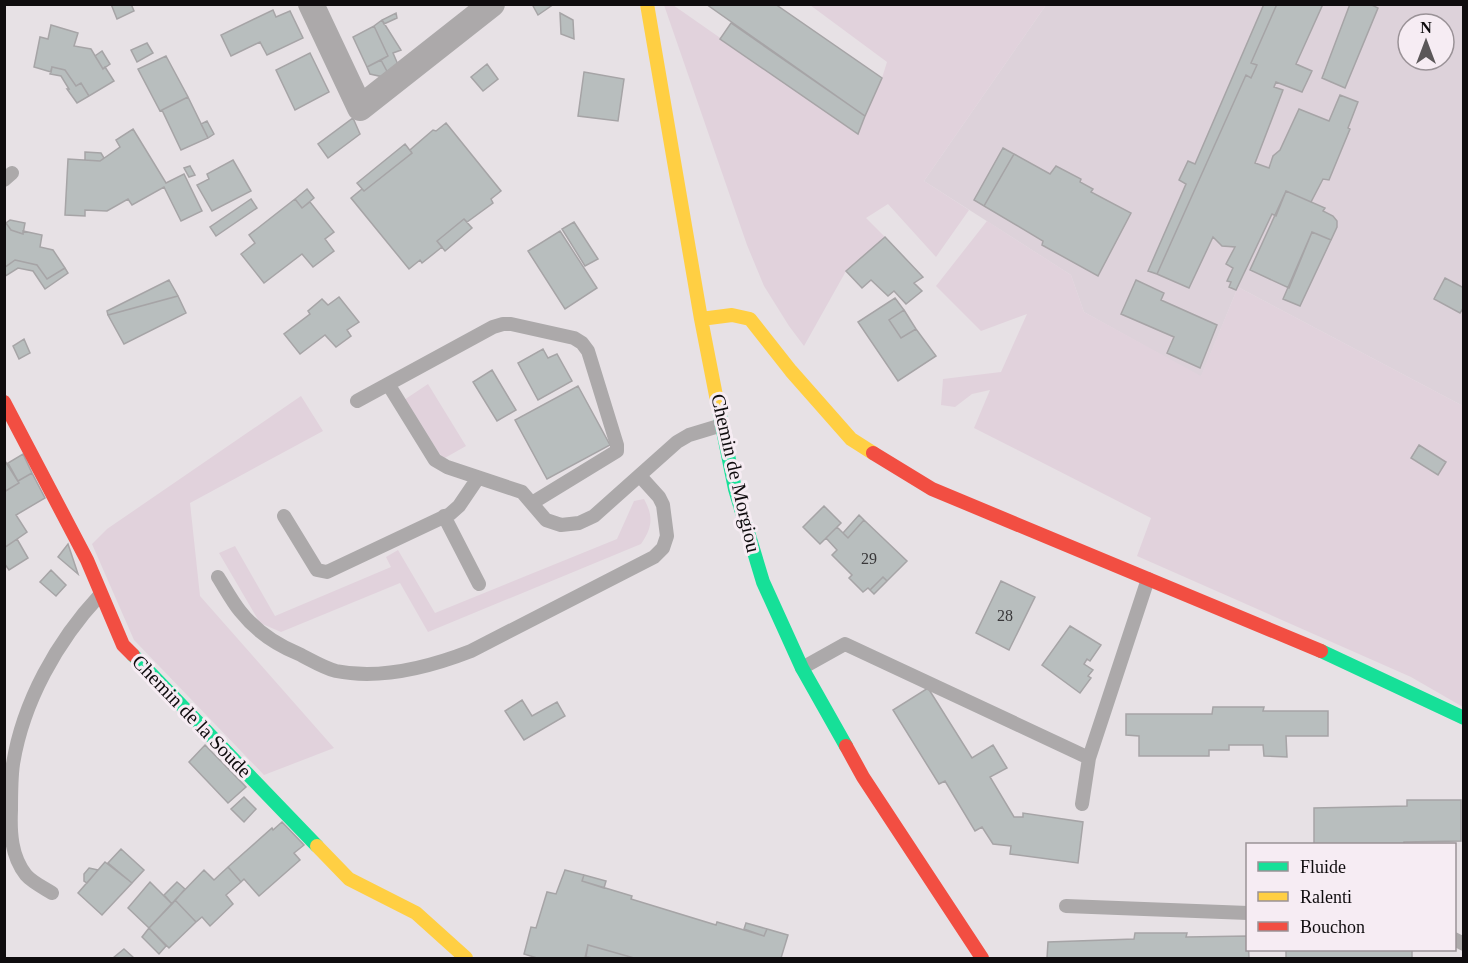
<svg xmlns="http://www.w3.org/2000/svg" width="1468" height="963" font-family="'Times New Roman',serif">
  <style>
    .built { fill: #ddd2da; fill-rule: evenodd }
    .green { fill: #e1d2dc }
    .building { fill: #b8bebe; stroke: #a6a4a6; stroke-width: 1.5 }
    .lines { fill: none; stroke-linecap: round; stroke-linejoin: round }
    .lane { stroke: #aca9aa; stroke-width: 14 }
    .street { stroke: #aca9aa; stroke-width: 26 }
    .fast { stroke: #16e098; stroke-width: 14 }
    .slow { stroke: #ffcf43; stroke-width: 14 }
    .jam { stroke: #f24e42; stroke-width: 14 }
    .labels { text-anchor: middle; stroke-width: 6; stroke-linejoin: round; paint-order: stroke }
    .number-label { font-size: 16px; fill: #39383a }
    .street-label { font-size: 20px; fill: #0f0c0e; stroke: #f6ecf3 }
  </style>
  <rect width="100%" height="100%" fill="#e7e1e5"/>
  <!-- built -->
  <path class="built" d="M1046,5h417v401l-225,-119 -37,90 -117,-65 -13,-37 -147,-94zM1408,24h36v36h-36z"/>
  <!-- green -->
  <path class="green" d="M664,5h9l185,129 24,-56 5,-16 -77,-57h236l-122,176 45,29 -33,47 -48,-53 -22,14 19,19 -39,34 -42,75 -15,-20 -25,-40 -17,-41z
    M987,221l84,54 13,37 117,64 37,-89 225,119v301l-52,-30 -274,-121 14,-38 -177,-90 16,-38 -18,4 -17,13 -14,-2 2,-26 58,-7 26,-58 -46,17 -45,-45z
    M428,384l38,62 -23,13 -39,-59z
    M301,396l22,35 -133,72 10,93 134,152 -70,27 -130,-135 -42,-96 15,-15z
    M644,499c10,18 8,29 -3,45l-213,88 -28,-49 -119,49 -21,-9 -41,-70 16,-7 40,70 116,-49 -5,-10 12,-7 37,63 182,-74 17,-38z"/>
  <!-- building -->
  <path class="building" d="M111,4h20l3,7 -17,8z
    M532,4h22l-16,11z
    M706,4h69l107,74 -17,38z
    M1264,4h13l-26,59 6,2 -6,13 -5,-3 -89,199 -9,-3 38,-87 -7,-4 9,-19 7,3z
    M1277,4h46l-27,60 16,7 -10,21 -26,-10 -2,5 9,3 -28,73 14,5 4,-12 7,-6 19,-41 30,12 11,-26 18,7 -10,26 2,1 -21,51 -6,-1 -12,23 -25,-11 -10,25 -4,-2 -36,76 -7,-3 2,-5 -4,-1 6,-13 -7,-4 9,-17 -13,-1 -9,-9 -24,51 -32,-14 89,-199 5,3 6,-13 -6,-2z
    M1350,4h20l8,4 -33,80 -23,-10z
    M273,10l3,7 14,-6 13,27 -36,17 -7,-13 -29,14 -10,-21z
    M396,13l1,5 -13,6 -2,-4z
    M560,13l13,7 1,19 -13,-5z
    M382,20l19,30 -8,3 6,14 -10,8 -8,-15 7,-4 -14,-30z
    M731,23l134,93 -7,18 -138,-95z
    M51,25l27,8 -4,13 17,3 12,20 2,-2 9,14 -25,15 -8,-13 -5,3 -11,-16 -13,-3 -1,5 -17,-5 6,-30 8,2z
    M374,26l14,30 -21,11 -14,-30z
    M147,43l6,10 -16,9 -6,-12z
    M102,51l8,13 -7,5 -8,-13z
    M310,53l19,39 -34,18 -19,-40z
    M166,56l22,41 -28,14 -22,-42z
    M381,60l8,15 -1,3 -18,-4 -3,-7z
    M487,64l11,15 -15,12 -12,-14z
    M52,67l13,3 11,16 5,-3 8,13 -12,7 -10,-14h2l-8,-13 -11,-2z
    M584,72l40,7 -6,42 -40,-5z
    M188,97l20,41 -27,12 -19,-40z
    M353,118l7,16 -32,24 -10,-14z
    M207,121l7,13 -6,4 -7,-14z
    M446,123l55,68 -10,8 2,4 -26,19 -3,-3 -27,22 5,6 -20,16 -2,-3 -11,9 -58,-71 11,-9 2,2 48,-38 -2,-3 23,-20 3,1z
    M133,129l33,54 18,-9 18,37 -21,10 -17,-34 -32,18 -4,-6 -21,12 -22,-1v6l-20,-1 3,-56 32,2 20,-14 -4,-7z
    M405,144l7,9 -48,38 -7,-8z
    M1003,148l11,6 -30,52 -10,-6z
    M85,152l16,1 3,5 -4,3 -15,-1z
    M1014,154l36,20 6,-8 25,13 -1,3 13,7 -2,3 40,21 -33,63 -56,-31 1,-4 -59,-35z
    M233,160l18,31 -39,20 -15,-26 12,-6 -2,-5z
    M190,166l5,9 -6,2 -5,-9z
    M307,189l7,9 -12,10 -7,-9z
    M1286,191l39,17 -2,3 10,5 4,5v6l-6,13 -19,-8 -23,56 -39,-18z
    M251,199l6,9 -41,28 -6,-9z
    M295,199l7,9 8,-6 24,30 -9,7 9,12 -21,16 -11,-13 -38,29 -23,-29 14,-11 -6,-8z
    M464,219l8,9 -27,23 -8,-10z
    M10,220l15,3 -2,11 -12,-4 -5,-7z
    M574,222l24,37 -13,7 -23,-37z
    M6,223l5,7 12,4v-3l19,4 -2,12 13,3 12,18 -18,11 -10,-14 -22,-5 -11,8v-44z
    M560,231l37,57 -32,21 -37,-58z
    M1312,232l19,8 -31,66 -17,-7z
    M885,237l38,40 -9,6 8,8 -16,13 -12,-13 -6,5 -17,-16 -9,8 -16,-17z
    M15,260l22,5 10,14 18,-11 3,5 -23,16 -12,-18 -15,-3 -14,9v-9z
    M1445,278l19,10v19l-4,6 -26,-14z
    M169,280l9,16 -70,19 -1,-4z
    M1136,280l28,13 -3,7 56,25 -17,43 -33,-15 7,-16 -53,-23z
    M178,296l8,17 -62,31 -16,-29z
    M339,297l20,25 -12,8 4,6 -15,11 -11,-12 -25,19 -16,-20 26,-20 -2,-3 14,-12 6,6z
    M895,298l9,12 -15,10 12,18 15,-9 20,27 -38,25 -40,-59z
    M904,310l12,19 -15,9 -12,-18z
    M24,339l6,14 -11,6 -6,-13z
    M543,349l5,9 9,-4 15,27 -34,19 -20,-37z
    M492,370l24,40 -19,11 -24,-39z
    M578,386l32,59 -63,34 -32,-59z
    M1419,445l27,17 -8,13 -27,-17z
    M23,454l9,19 -14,8 -10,-18z
    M5,461l14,22 -15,9v-30z
    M32,473l13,25 -29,17 11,17 -23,16v-56l15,-9 -1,-2z
    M824,506l17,17 -21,21 -17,-17z
    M859,515l5,5 -16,18 -5,-5z
    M864,520l43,41 -20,20 -4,-4 -13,13 -2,-2 -5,4 -14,-14 3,-3 -20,-20 5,-5 -11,-12 11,-11 11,11z
    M17,539l11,19 -19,12 -5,-7v-15z
    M68,544l10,30 -20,-17z
    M51,570l15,15 -10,11 -16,-14z
    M883,577l4,4 -13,13 -4,-4z
    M1001,581l34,16 -26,53 -33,-17z
    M1070,626l31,19 -11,16 -3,-2 -3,5 9,6 -5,6 3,2 -11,15 -38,-28z
    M928,688l44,70 21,-13 14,23 -17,9 24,40h9v-4l60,9 -5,41 -68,-9 1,-8 -18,-2 -11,-17 -7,4 -30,-50 -6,3 -46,-74z
    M522,700l10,16 25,-14 8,14 -41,24 -19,-29z
    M1213,707h51l-1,4h65v25h-42l1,21 -23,-1 -1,-11h-34v5h-20v6h-70v-20l-13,-1v-21h86z
    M205,745l41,42 -18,16 -39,-41z
    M244,797l12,12 -12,13 -13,-13z
    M1407,800h54v41l-57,1v2h-90v-36l93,-2z
    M282,822l22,23 -10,8 6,7 -41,36 -15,-17 -3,3 -13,-15 44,-39 1,2z
    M121,849l23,21 -12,13 -24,-20z
    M105,862l27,21 -30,32 -24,-22z
    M228,867l13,15 -15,13 7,9 -23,22 -8,-9 -6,5 -21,-22 29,-30 10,10z
    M89,868l9,2 -11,13 -3,-2v-7z
    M565,870l19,5 -2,6 50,15 -1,3 85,26 1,-3 47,14 3,-7 21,6 -7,23h-147l-46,-13 -3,13h-48l-13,-4 7,-27 5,1 11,-36 9,2z
    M584,875l22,6 -2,7 -22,-7z
    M150,882l22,22 -23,24 -21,-20z
    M177,882l8,7 -13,15 -8,-9z
    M175,900l21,22 -27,26 -20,-20z
    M746,923l21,6 -3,7 -20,-7z
    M149,928l17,18 -7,8 -17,-17z
    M1135,933h52l-1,4 62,-1 1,22h-202l1,-16 86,-3z
    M588,945l46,13h-41l-7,-1z
    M124,949l10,9h-21z
    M1286,950h126v8h-126z"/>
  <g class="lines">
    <!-- lane -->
    <path class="lane" d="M4,180l8,-7
      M388,384l47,76 12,7 75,25 24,28 15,5 18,-2 15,-7 83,-74 12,-7 33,-10
      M357,401l136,-74 10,-3h8l63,14 8,5 6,8 29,94v6l-85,52
      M284,516l33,54 10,2 123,-58 9,-8 19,-28
      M444,516l35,68
      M218,577c7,11 14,24 22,34 15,19 37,34 59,43 12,6 25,14 37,17 44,9 94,-4 135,-20l183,-94 9,-9 4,-12 -4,-31 -4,-8 -19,-21
      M802,668l43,-24 244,114
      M1082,804l7,-46 59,-179
      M52,893c-8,-5 -20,-11 -26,-18 -15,-19 -16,-43 -15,-65 0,-15 0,-32 2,-46 10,-62 44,-123 87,-169
      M1066,906l182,7
      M1454,939l10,5"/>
    <!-- street -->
    <path class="street" d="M311,4l49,104 132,-104"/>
    <!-- fast -->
    <path class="fast" d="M719,411l16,78 28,93 39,86 44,78
      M1321,651l143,67
      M133,655l184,191"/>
    <!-- slow -->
    <path class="slow" d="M647,4l54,315 18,92
      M701,319l31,-4 18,4 41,52 60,68 22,14
      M317,846l32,33 67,34 50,45"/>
    <!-- jam -->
    <path class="jam" d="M4,402l83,158 36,85 10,10
      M873,453l59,36 389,162
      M846,746l17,31 119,181"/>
  </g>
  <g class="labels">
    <!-- number labels -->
    <g class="number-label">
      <text x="869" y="564">29</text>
      <text x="1005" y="621">28</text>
    </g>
    <!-- street labels -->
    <g class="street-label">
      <text transform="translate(736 473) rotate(77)" y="7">Chemin de Morgiou</text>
      <text transform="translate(192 716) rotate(46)" y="7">Chemin de la Soude</text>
    </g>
  </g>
  <!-- border -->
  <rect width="1468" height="963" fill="none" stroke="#0f0c0e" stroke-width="12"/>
  <!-- legend -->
  <rect x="1246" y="843" width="210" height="108" fill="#f6ecf3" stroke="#9a9297" stroke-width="1.5"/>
  <rect x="1258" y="862" width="30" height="9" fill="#16e098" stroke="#9a9297" stroke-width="1.5"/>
  <text x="1300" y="873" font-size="18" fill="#0f0c0e">Fluide</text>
  <rect x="1258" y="892" width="30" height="9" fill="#ffcf43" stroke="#9a9297" stroke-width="1.5"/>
  <text x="1300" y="903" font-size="18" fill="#0f0c0e">Ralenti</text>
  <rect x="1258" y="922" width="30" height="9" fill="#f24e42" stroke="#9a9297" stroke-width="1.5"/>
  <text x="1300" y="933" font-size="18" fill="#0f0c0e">Bouchon</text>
  <!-- north arrow -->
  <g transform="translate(1426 42)"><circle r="28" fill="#f6ecf3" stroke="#9a9297" stroke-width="1.5"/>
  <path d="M0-4.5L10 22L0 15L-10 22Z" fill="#5b5759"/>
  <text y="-9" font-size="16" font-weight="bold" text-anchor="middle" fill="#0f0c0e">N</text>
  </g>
</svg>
